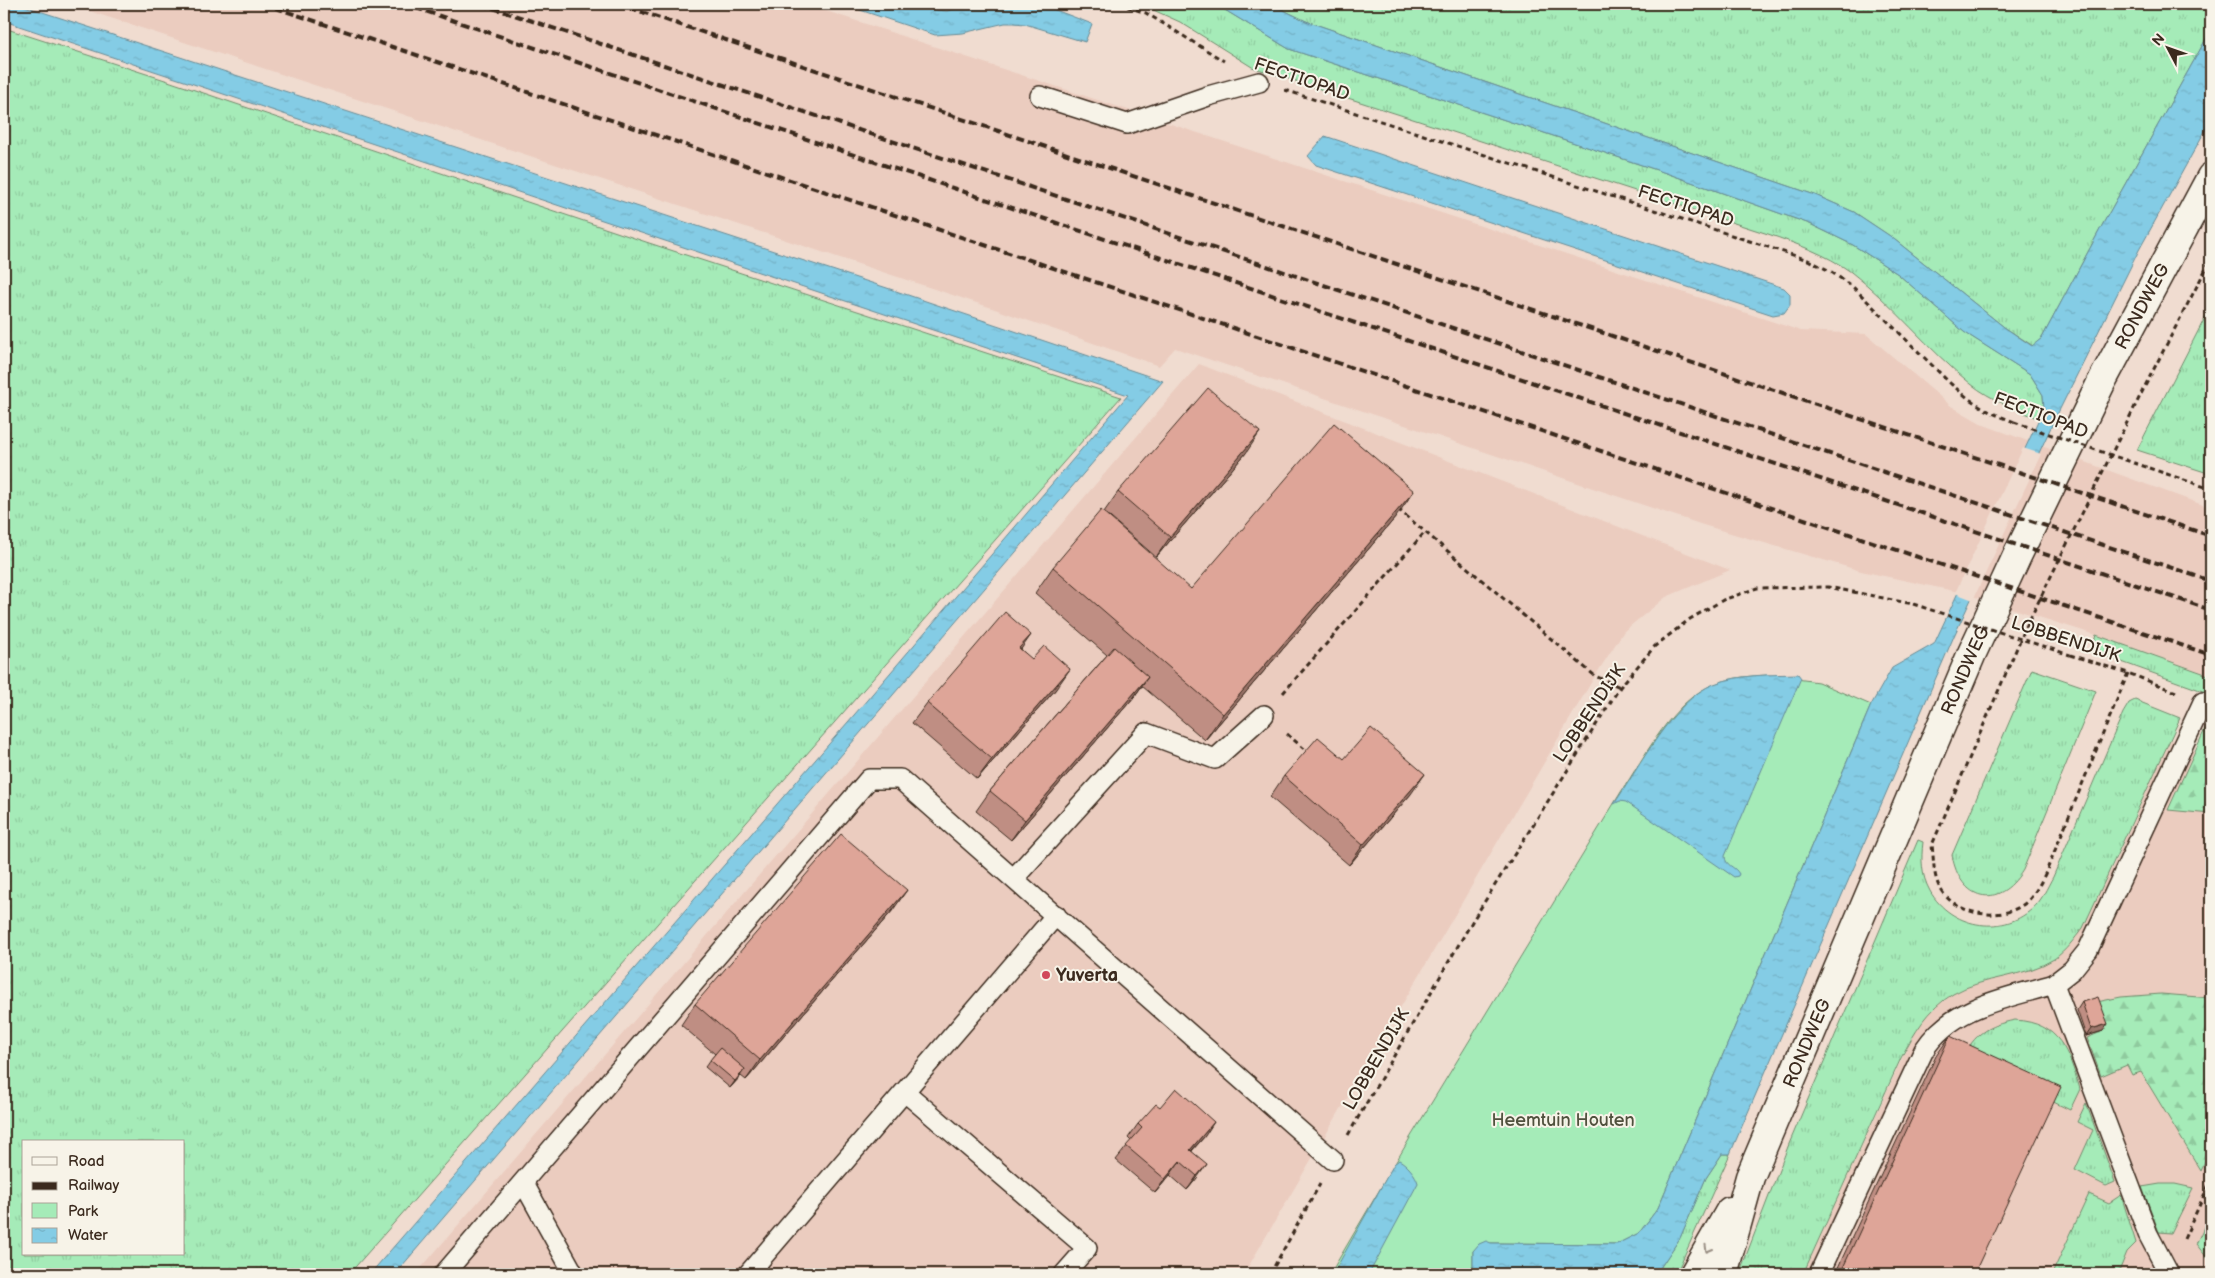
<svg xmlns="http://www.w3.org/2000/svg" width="2215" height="1278" font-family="'Balsamiq Sans',sans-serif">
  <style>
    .built { fill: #ebccbf }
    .grass { fill: url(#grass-tufts); stroke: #708a6b; fill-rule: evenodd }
    .forest { fill: url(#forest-firs); stroke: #708a6b }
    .green { fill: #a5ebb8; stroke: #708a6b }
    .water { fill: url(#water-ripples); stroke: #678b95 }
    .pier { fill: #f0dcd0 }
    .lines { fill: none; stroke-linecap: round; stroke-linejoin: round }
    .service-casing { stroke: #3b2a1e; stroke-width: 22 }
    .secondary-casing { stroke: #3b2a1e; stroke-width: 31 }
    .path { stroke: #3b2a1e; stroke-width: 3; stroke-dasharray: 5 4; stroke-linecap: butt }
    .service { stroke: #f7f3e8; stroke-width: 19 }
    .secondary { stroke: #f7f3e8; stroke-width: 28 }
    .rail { stroke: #3b2a1e; stroke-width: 4; stroke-dasharray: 8 4; stroke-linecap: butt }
    .path-bridge { stroke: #3b2a1e; stroke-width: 3; stroke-dasharray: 5 4; stroke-linecap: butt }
    .wall { fill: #bf8e83; stroke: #3b2a1e }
    .shaded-wall { fill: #9b746a; stroke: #3b2a1e }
    .building { fill: #dea598; stroke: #3b2a1e }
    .oneway { stroke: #998e83 }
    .poi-dot { fill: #d1495b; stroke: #f7f3e8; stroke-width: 2 }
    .labels { text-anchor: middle; stroke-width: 4; stroke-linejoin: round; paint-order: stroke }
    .street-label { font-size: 18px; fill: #3b2a1e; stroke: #f7f3e8 }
    .poi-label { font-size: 18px; font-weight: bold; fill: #3b2a1e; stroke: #f7f3e8; text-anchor: start }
    .park-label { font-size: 18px; fill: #50513d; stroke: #f7f3e8 }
  </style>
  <defs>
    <pattern id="grass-tufts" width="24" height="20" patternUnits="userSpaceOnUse" patternTransform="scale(1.25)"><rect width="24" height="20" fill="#a5ebb8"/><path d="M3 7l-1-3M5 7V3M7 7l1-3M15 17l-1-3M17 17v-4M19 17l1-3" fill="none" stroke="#8fca9e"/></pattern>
    <pattern id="forest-firs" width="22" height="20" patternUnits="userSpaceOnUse" patternTransform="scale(1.25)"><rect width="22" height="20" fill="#a5ebb8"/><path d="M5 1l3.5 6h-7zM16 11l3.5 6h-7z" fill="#8fca9e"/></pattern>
    <pattern id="water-ripples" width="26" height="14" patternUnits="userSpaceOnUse" patternTransform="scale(1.25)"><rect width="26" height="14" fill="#84cce5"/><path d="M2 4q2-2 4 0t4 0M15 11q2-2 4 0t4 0" fill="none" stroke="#73afc4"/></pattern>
  </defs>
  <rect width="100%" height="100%" fill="#f0dcd0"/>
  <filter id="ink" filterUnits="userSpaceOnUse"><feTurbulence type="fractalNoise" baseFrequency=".02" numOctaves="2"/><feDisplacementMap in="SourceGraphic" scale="10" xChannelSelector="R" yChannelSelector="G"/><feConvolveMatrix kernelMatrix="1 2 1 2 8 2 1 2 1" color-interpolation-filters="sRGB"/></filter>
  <g filter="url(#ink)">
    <!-- built -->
    <path class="built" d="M68,4h737l996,327 65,3 85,72 33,19 227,83v168l-115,-41 -133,-42 -102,-22 -158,-46 -528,-177 -16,18 -170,-59z
      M1199,364l531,206 -64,27 -42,34 -29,45 -351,598h-828z
      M2170,739l41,19v516h-408l111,-241 18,-23 21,-16 20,-9 49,-13 89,-102z"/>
    <!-- grass -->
    <path class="grass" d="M1140,4h75l74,45 377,124 144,51 43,21 45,29 66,58 66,42 13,21 1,13 -5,11c-23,-10 -48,-19 -68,-35 -43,-34 -77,-79 -120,-112 -25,-18 -54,-28 -83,-38l-516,-167 -72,-45z
      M1271,4h189l17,2 2,-2h732v26l-107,192 -62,116 -9,8 -29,-19 -114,-91 -36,-24 -39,-17 -509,-174z
      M4,28l161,52 484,163 472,154 -772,877h-345zM24,1142h160v112h-160z
      M2211,306v168l-74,-24z
      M2096,635l115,41v18l-120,-43z
      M2032,669l64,22 -73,179c-25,41 -63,31 -71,-15z
      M2135,700l45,18 -97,210c-9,11 -17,23 -29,31 -30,19 -70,17 -101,35 -25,15 -39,39 -52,64l-98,216h-64l50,-130 129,-304 5,2c-2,17 -2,33 7,49 20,36 71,46 102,18 10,-8 15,-22 21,-32l70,-164 6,-10z
      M2015,1020c45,3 53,31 65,69l-10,21 -108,-52c14,-25 24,-32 53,-38z
      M2086,1103l29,79 -9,4 -31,-16 18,-40 -16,-8z
      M1722,1154h8l-54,120h-20l24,-36 26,-60z
      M2160,1184h15l18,4 -22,45 -12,-1 -17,-45z
      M2089,1194l20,9 12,-8 15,48 -9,9 -9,22h-66z
      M2211,1212v58l-3,-11 -12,-15z"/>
    <!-- forest -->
    <path class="forest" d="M2206,727l5,2v85l-43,-4z
      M2161,994l50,4v152l-10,21 -60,-99 -9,3 -5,-10 -26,11 -14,-38 16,-7 -11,-28 29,-6z"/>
    <!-- green -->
    <path class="green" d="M1768,675l50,7 53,23 -213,503 -19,25 -22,11 -126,-1 -18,8v23h-143l80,-136 211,-346c23,-34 53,-94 94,-108 17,-7 35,-8 53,-9z"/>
    <!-- water -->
    <path class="water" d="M4,4h14l869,284 276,93 -768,893h-25l491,-567 267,-312 -1124,-374z
      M842,4h87l8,6 10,1 25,-7h57l16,2 47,18 -7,18 -60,-18 -11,-1h-9l-42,10 -28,2z
      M1215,4h56l35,17 509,174 39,17 36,24 114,91 28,19 10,-8 62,-116 107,-192v90l-72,130 -87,175 -98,211 -224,518h-8l-16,24 -26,60 -24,36h-183v-23l6,-7 7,-3 5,2 126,1 22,-11 19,-25 213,-503 21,-37 42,-24 110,-236 -1,-13 -13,-21 -66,-42 -66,-58 -45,-29 -43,-21 -144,-51 -377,-124z
      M1325,136l459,152 6,6v11l-6,8 -11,2 -457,-150 -8,-9z
      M1798,674l3,4 -76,178c0,10 10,10 14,18l-1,2 -4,1 -108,-75 -6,-1 -6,3c25,-36 59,-104 100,-120 27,-10 57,-9 84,-10z
      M1399,1160c8,4 17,15 19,23l-49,91h-36l61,-110z"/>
    <!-- pier -->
    <path class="pier" d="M2023,448l18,6 -68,146 -18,-7z"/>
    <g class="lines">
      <!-- service casing -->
      <g class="service-casing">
        <path id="service" d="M1040,96l87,28 81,-28 51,-14
          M1014,878l132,-145 69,26 49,-44
          M905,1092l182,156 -23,26
          M523,1182l51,92
          M444,1274l425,-495h31l433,381
          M748,1274l308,-359
          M1819,1274l105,-224c29,-45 82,-51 130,-66
          M2169,1274l-21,-40 -94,-250 18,-14 16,-20 115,-248"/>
      </g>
      <!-- secondary casing -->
      <g class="secondary-casing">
        <g id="secondary">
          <path d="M1694,1274l36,-63"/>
          <path id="s1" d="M1723,1274l27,-97 222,-524 45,-97 85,-175 109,-204"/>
        </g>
      </g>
      <!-- path -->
      <path class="path" d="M1119,4l27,9 78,48
        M1285,90l523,170 22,11 23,16 98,97 18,15 21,13 24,10
        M2149,468l62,21
        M1398,509l197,167 25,11
        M2070,655l58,18 48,19
        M2128,673l-82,199c-6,12 -13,27 -25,34 -24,15 -64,9 -80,-16 -8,-13 -7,-29 -9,-45l93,-216 119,-241 67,-129
        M1283,693l142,-161
        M1287,734l22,19
        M1348,1135l125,-215 147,-233 35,-41 35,-27 33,-19 34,-12 71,-1 85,17
        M2184,1239l27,-59
        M1270,1274l50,-90"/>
      <!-- service -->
      <use href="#service" class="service"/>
      <!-- secondary -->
      <use href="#secondary" class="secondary"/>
      <!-- rail -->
      <path class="rail" d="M264,4l1947,651
        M404,4l1807,606
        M481,4l1730,577
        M618,4l1593,532"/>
      <!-- path-bridge -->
      <path class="path-bridge" d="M2014,422l135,46
        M1913,604l157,51"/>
    </g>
    <!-- wall -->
    <path class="wall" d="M1246,453l-90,104 -52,-45 14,-20z
      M1396,517l-191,223 -63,-54 -8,11 -123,143 -35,-29 14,-20 117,-136 -72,-62 18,-26 138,22z
      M1021,649l35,40 -79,90 -65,-56 15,-20z
      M1344,759l67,35 -62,71 -79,-68 14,-21z
      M893,910l-147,170 -5,-4 -11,12 -25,-21 10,-13 -34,-29 14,-21z
      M2082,1002l21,29 -17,5 -9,-26z
      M1950,1036l24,238h-139l101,-218z
      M1138,1124l67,12 -13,15 5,27 -10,12 -17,-15 -15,18 -39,-33 15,-19 -3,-3z"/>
    <!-- shaded-wall -->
    <path class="shaded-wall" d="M1260,432l-14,21 -90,104 14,-20z
      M1414,491l-18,26 -191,223 18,-26z
      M1031,635l-14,20 2,-7z
      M1070,669l-14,20 -79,90 15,-20z
      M1148,677l-14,20 -123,143 14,-20z
      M1425,774l-14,20 -62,71 14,-20z
      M907,890l-14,20 -147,170 14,-20z
      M2108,1024l-5,7 -17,5 5,-7z
      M745,1069l-5,7 -10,12 5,-7z
      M1214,1122l-9,14 -25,27 10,-13z
      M1180,1161l-10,14 -15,18 10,-14z
      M1207,1164l-10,14 -10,12 10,-14z"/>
    <!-- building -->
    <path class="building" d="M1208,388l52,44 -90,105 -52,-45z
      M1334,423l80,68 -191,223 -170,-147 48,-57 90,79z
      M1005,612l26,23 -12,13 13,11 12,-13 26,23 -78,90 -65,-56z
      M1114,647l34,30 -123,143 -35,-29z
      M1371,728l54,46 -62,71 -79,-69 34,-39 26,22z
      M841,834l66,56 -147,170 -65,-56z
      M2098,997l10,27 -17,5 -9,-27z
      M1950,1036l111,51 -87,187h-128l-5,-2z
      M720,1048l25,21 -10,12 -25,-21z
      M1176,1088l38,34 -24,28 17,14 -10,12 -17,-15 -15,18 -39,-33 16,-18 -4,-4 18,-20 4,3z"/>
    <!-- one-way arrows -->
    <defs><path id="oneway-chevron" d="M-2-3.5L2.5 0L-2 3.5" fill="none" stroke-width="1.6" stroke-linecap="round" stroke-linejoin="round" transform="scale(1.25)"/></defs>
    <use class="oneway" href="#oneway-chevron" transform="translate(1708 1249) rotate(120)"/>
  </g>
  <!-- markers -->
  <circle class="poi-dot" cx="1046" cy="975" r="5"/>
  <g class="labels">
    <!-- street labels -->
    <g class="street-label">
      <text transform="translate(1302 79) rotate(19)" y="6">FECTIOPAD</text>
      <text transform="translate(1686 206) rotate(18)" y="6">FECTIOPAD</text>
      <text dy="6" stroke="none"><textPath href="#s1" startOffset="1056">RONDWEG</textPath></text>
      <text transform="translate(2041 415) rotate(21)" y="6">FECTIOPAD</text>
      <text transform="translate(2066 639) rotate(18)" y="6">LOBBENDIJK</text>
      <text dy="6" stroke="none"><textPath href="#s1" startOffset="651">RONDWEG</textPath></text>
      <text transform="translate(1589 713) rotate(-56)" y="6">LOBBENDIJK</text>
      <text dy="6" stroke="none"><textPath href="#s1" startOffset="246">RONDWEG</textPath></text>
      <text transform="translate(1376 1059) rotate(-60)" y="6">LOBBENDIJK</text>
    </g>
    <!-- poi labels -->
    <g class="poi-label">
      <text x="1056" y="981">Yuverta</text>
    </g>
    <!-- park labels -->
    <g class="park-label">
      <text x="1563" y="1126">Heemtuin Houten</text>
    </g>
  </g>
  <!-- margin -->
  <rect width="2215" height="1278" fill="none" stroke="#f7f3e8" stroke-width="20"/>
  <rect x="10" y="10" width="2195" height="1258" fill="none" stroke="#3b2a1e" stroke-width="2" filter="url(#ink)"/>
  <!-- legend -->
  <rect x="22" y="1140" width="162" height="115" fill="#f7f3e8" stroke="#aca397"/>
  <rect x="32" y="1157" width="25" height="8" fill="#f7f3e8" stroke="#aca397"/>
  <text x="68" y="1166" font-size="15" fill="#3b2a1e">Road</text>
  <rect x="32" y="1182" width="25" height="8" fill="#3b2a1e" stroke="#aca397"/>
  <text x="68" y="1190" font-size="15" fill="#3b2a1e">Railway</text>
  <rect x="32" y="1203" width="25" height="15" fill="#a5ebb8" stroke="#aca397"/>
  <text x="68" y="1216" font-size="15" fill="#3b2a1e">Park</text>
  <rect x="32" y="1228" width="25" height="15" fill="url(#water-ripples)" stroke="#aca397"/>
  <text x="68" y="1240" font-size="15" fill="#3b2a1e">Water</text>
  <!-- north arrow -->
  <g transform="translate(2168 48) rotate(311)" stroke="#f7f3e8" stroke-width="4" paint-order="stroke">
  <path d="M0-4L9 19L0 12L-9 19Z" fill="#3b2a1e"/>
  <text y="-8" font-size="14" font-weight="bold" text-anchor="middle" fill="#3b2a1e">N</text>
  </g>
</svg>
